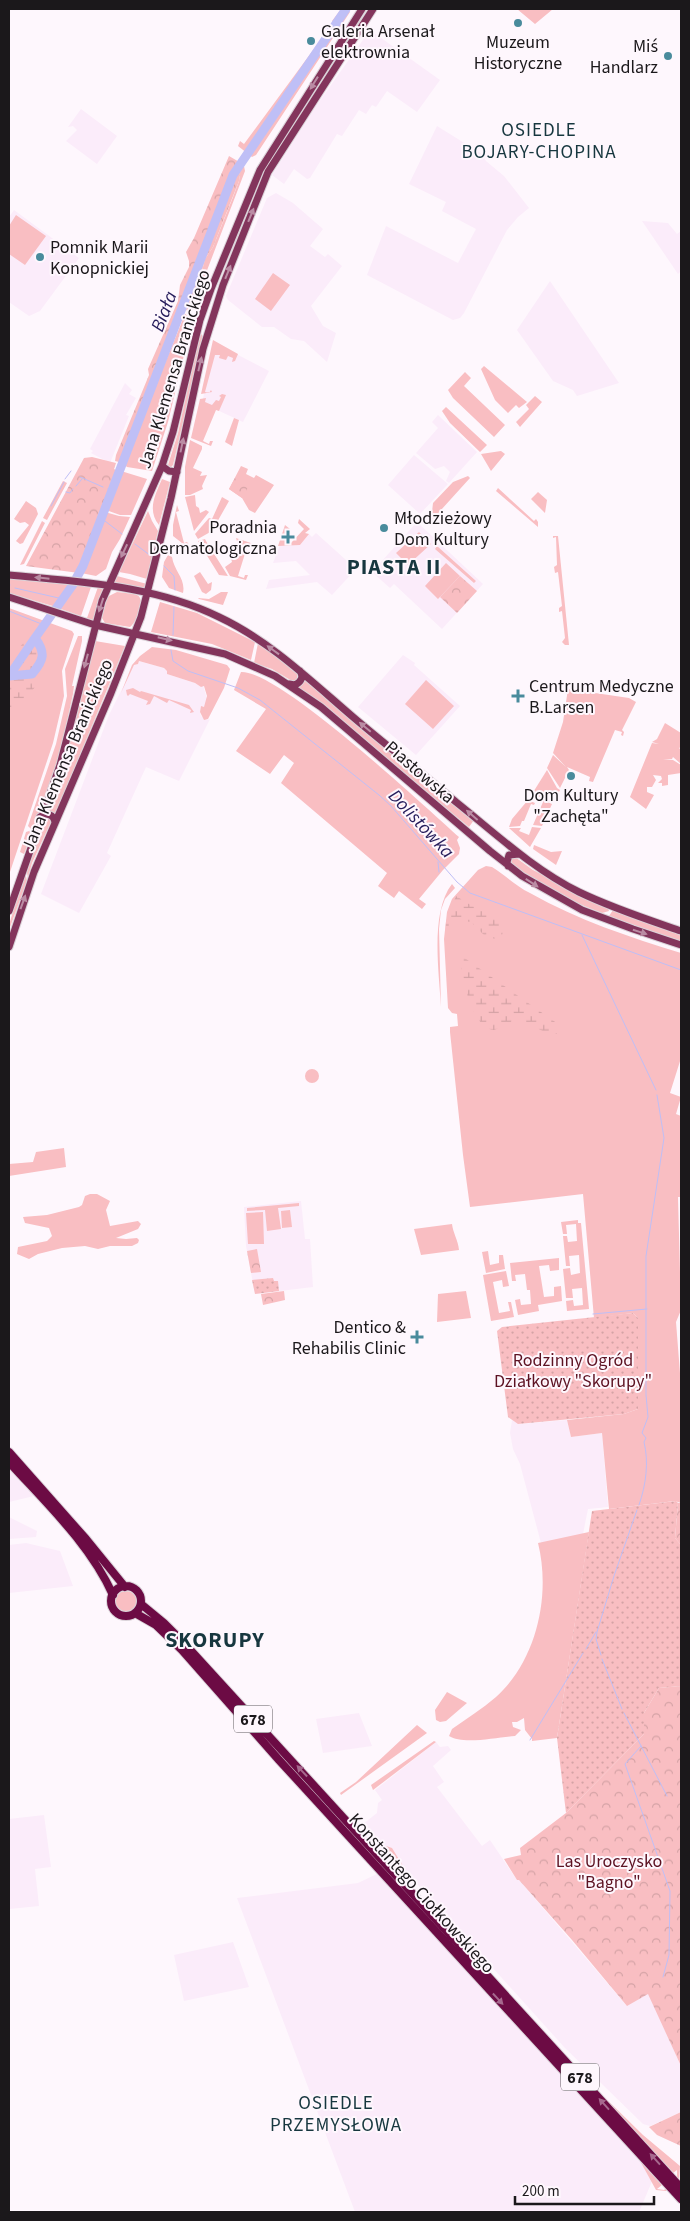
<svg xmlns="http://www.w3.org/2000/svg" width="690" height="2221" font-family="'Source Sans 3',sans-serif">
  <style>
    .built { fill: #fbecfa }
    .grass { fill: #f9bec2 }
    .forest { fill: url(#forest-crowns) }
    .wetland { fill: url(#wetland-marsh) }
    .garden { fill: url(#garden-dots) }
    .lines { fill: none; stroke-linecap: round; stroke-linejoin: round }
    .stream { stroke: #bfbff6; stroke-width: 1 }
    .river { stroke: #bfbff6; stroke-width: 9 }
    .major-casing { stroke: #dad3d9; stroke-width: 9 }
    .highway-casing { stroke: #dad3d9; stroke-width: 10 }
    .major { stroke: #83355c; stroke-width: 7 }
    .highway { stroke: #6c0b44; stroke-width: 8 }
    .oneway { fill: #ba8ca4 }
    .oneway2 { fill: #a6698e }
    .poi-dot { fill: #498b9c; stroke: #fef7fd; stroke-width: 2 }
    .labels { text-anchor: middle; stroke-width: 4; stroke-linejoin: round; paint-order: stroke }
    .shield { fill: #fef7fd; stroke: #5f5b5f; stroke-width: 1 }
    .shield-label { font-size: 16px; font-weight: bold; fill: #1b181b }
    .poi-label { font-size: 18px; fill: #1b181b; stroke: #fef7fd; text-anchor: start }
    .street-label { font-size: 18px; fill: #1b181b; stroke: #fef7fd }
    .park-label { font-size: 18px; fill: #5d1222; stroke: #fef7fd }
    .neighbourhood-label { font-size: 19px; letter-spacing: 1px; fill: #17373f; stroke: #fef7fd }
    .water-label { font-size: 19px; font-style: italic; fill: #261c5b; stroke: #fef7fd }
    .district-label { font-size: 22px; font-weight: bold; letter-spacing: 1px; fill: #17373f; stroke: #fef7fd }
  </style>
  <defs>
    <pattern id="forest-crowns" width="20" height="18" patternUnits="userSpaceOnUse" patternTransform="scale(1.25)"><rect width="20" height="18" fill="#f9bec2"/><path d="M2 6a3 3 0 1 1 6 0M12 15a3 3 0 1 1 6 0" fill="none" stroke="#d5a3a6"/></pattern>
    <pattern id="wetland-marsh" width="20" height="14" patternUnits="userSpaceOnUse" patternTransform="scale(1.25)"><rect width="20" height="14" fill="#f9bec2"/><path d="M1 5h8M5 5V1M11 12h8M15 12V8" fill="none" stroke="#d5a3a6"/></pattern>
    <pattern id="garden-dots" width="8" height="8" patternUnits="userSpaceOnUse" patternTransform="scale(1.25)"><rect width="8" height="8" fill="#f9bec2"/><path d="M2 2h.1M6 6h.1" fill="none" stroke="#d5a3a6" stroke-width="1.8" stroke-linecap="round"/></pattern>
  </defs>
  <rect width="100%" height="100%" fill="#fef7fd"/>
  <!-- built -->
  <path class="built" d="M370,30l70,50 -23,32 -30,-21 -11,16 -4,-2 -6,9 -7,-4 -17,26 -5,-2 -27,44 -3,1 -13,-10 -10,15 -12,-9 42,-66z
    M81,109l36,27 -20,28 -31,-23 11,-11 -4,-4 -5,1z
    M437,126l45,28 4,7 18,15 25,32 -11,9 -11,13 -43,83 -4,5 -7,2 -86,-45 19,-49 72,37 18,-34 -34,-18 4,-9 -37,-18z
    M276,193l17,10 30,26 -13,17 15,11 3,-3 14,12 -31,40 12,20 13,7 -9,29 -23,-21 -13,-2 -17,-12h-12l-34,-27 -2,-4 41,-98z
    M14,210l65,48 -39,53 -11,5 -20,-14v-85z
    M642,221l26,2 9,11 4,-3v40l-3,3z
    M550,281l69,102 -42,13 -4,-6 -20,-9 -36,-51z
    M215,343l54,28 -26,51 -41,-19z
    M125,383l7,7 -3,4 7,4 -10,17 3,1 -19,47 -19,-10 2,-2 -3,-2z
    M438,415l39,37 -28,31 -3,-2 4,-9 -6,-6 -9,3 -19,-16 22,-25 -6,-6z
    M414,455l34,29 -28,30 -32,-29z
    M417,522l66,62 -41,45 -48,-45 -4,4 -18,-16z
    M316,533l40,36 -24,26 -15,-13 -51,7 3,-9 41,-5 -14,-14 -23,2 7,-18h20l9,-11 3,3z
    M403,655l12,8 -1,2 46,41 -44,49 -58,-48z
    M139,661l25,7 3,3v3l28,9 6,4 2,-2 4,14 -3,9 -3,-1 -1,6 1,3 6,4 3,-1 -31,62 -33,-14 -39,86 4,3 -32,57 -38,-19 68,-179 25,-50 4,-1z
    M301,1201l4,38h5l3,48 -58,7 -9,-48 -2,-39z
    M512,1420l7,4 48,-4 4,17 31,-4 6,74 -20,2 -5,25 -42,9 -21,-79 -7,-15 -3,-16z
    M9,1469l12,12 13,15 -25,6z
    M9,1517l28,14 -1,6 -27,2z
    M26,1543l34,8 13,35 -64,7v-48z
    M359,1713l13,33 -49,7 -7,-34z
    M436,1742l4,5 8,-1 3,4 -18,16 11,16 -7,5 45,59 8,-6 27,40h2l107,125 22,-12 33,73v46l-31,14 -7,-2 -78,-76 -202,-224 14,-11 1,-10 4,-3 -7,-10z
    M44,1815l7,52 -16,2 4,37 -30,3v-90z
    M379,1873l277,299 -17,40h-284l-118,-314 121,-15z
    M233,1942l16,45 -65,14 -10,-46z"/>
  <!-- grass -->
  <path class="grass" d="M341,9h7l2,3 -94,143 -4,2 -14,-11 2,-5 4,3 89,-121 -1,-2z
    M517,9h36l-18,15z
    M241,163l3,3 1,5 -52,136 -5,4 -2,-1 4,-12 8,-11 7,-28 8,-12 20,-50 6,-16z
    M16,215l30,21 -21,29 -16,-11v-28z
    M273,273l17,12 -19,26 -16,-12z
    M185,314l5,3v13l-22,92 -16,49 -25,-4 -3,-3z
    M200,332l3,5 -30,128 -3,3 -2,-3 10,-32z
    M213,340l25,14 -3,7 -3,1 1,-4 -5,-2 -2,4 -7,-2 1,-3h-5l-10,37 4,1 2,-3 1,2 -11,2z
    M484,366l43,36 -8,6 -3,-3 -8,8 -13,-13 -14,-31z
    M465,372l6,6 -7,8 41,39 -11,12 -41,-39 -5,-8z
    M222,394l4,1 -7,16 -3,-1 -13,31 6,3 1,-3h3l-2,5 -20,-8 9,-39 6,-1 -1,4 7,3 4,-5 3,1 2,-4 -2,-1z
    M535,396l7,6 -22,25 -4,-5 13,-13 -3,-4z
    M446,407l41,38 -7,7 -30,-29 -8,-12z
    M234,418l5,2 -7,26 -7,-4z
    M190,440l12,6v3l-9,19 9,4 -2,4 7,-1 -5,11 1,3 -13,6h-5v-28z
    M501,451l4,3 -14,17 -10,-17z
    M241,466l7,3 -2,5 8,4 2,-3 18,10 -19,28 -6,-3 -7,-12 -13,-9z
    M121,471l26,8 -16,36h-11l-14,-5z
    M468,476l2,2 -39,43 2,-18 20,-21z
    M162,479l8,3 -11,43c-12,-15 -4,-30 3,-46z
    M63,481l4,2 -20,37 -4,-2z
    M498,488l36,33 2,-2 2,3v5l-42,-36z
    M538,492l9,8 -2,13 -14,-14z
    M195,495l1,11 3,2 1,5 6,-3 3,2 -15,19 -9,-34z
    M222,497l7,4 -17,30 -14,8 -3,-5 14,-16 3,1z
    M26,501l10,7 2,6 -15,29 -3,1 -4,-3 13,-16 -4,-3 -5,1 -6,-4z
    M177,505l2,6 -3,1 8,31 3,-1 3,4 -8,-3 -9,-7v-11z
    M148,511l4,10 6,10 -11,48 -17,-5 -11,-2z
    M105,512l14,4 11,1 -10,22 -8,13 -6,17 -10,7 -15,-3z
    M299,519l11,10 -5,4 4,1 -9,11 -22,1 7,-21 5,4 -5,8 6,6 13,-14 -6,-6z
    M42,521l3,2 -21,41 -4,1z
    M419,532l12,12 -23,21 -12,-12z
    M553,536h5l11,109h-4l-3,-3 3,-4 -3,-27 -3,1v-4l3,-2 -4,-34 -3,1 -1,-6 3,-2 -1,-28 -3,1z
    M236,538l21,7 -1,2 -8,-3 -10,32 6,2 1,-3h3l-2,5 -16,-4 -5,-9 7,-5 -2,-7 4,-3 2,4 4,-5z
    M205,539l1,2 22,35 -9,-1 -21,-34z
    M437,546l39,35 -2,2 -39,-34z
    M168,555l4,2c2,14 14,22 11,36l-14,-5 -7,-11 2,-15z
    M446,563l14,13 -22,23 -13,-13z
    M200,572l8,12 4,-2 -1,8 -5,4 -4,-2 -8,-16z
    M117,576l30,8 -1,5 -32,-6z
    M9,578l62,7 -15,22 -47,-14z
    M74,585l17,2 -10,29 -23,-8z
    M98,587l5,1 -10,32 -6,-2z
    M117,592c6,1 15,1 20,3 10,5 -1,28 -7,32l-25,-4 -3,-5 5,-21z
    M221,592h7l-5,13 -24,-6 -1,-1 11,1z
    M160,602l37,11 58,29 -4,18 -39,-16 -61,-12z
    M9,608l63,23 2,3 -12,37 2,25 -11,47 -44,132z
    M78,636h4v5l-10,45h2l-1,8 -15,68 -34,92 -4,-2 6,-20 6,-2 -4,-4 28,-82 11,-48 -2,-27z
    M95,641l30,5 -70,169 -8,-5 23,-69z
    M258,643l39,30v7l-5,1 -20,-12 -18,-6z
    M152,647l24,3 51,15 3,4 -6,19 -16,31 -4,1 -4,-8 1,-6 3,1 3,-11 -3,-10 -3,1 -6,-4 -28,-9v-3l-3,-3 -25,-7 -1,3 -4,1 -13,28 11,-28 8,-9z
    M241,672c38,-2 183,134 218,165l-2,3 3,8 -1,6 -16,16 -24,29 7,5 -4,5 -23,-18 -5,7 -16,-12 9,-13 -106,-90 13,-20 -10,-8 -14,19 -34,-23 30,-42 -32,-19z
    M304,678l170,142 -5,7 -171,-140z
    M426,680l28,26 -21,23 -28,-25z
    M133,688l7,4 1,-1 48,14 5,7 -4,1 1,-3 -22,-10 -2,3 -13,-7 -4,8 -4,1 2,-4 -18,-7 -2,2 -1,-1 -1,-5z
    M568,689l61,9 7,4 -14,28 2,2 -1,4 -2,-1 1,-3 -7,-2 -22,52 -4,-1 1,-4 -23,-10 2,3 -9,18 -13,-20 6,-13 13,12 -13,-14 10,-31z
    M665,723l16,10v12l-2,4 2,-1v16l-8,-7 -1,2h-9l10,1 8,5v8l-13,2v10l-6,1v-3h-4l4,-4 -1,-3 -8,-1 3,5 -4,7h-5v5l7,3 -8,14 -16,-12 22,-54 7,1 -7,-2 5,-3z
    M547,770l10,18 3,2 -6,12 -22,-8z
    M531,795l21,9 -10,22 -9,-1 10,-23 -12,-5z
    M528,800l7,3 -1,2 -3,-1 -7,17h-2l-2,5 -11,1 3,-8z
    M45,818h4l2,4 -19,41 -4,15 -2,-10z
    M532,827l9,1 -11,19 -21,-19h12l-2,3 10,4z
    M534,845l17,7 11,-1 -6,14 -23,-16z
    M515,857l18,13 75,38 1,3 -7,2 -33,-13 -28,-14 -31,-22v-5z
    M486,866l6,1c13,8 24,19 38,26 48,27 99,44 151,60v105l-11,35 11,4 -5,17 5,2v81h-3l3,113 -5,12 5,64v117l-6,-2 -66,8 -7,-76 -31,4 -4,-17 57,-6 14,-5v-91l-5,-5 -39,5 -11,-124 -113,13 -7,-52 -13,-123v-5l8,-1 -1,-12 -5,-1 -4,-5 -4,-69 3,-27 5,-13 26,-29z
    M25,871l2,10 -18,49v-5z
    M452,884l3,4 -10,11 -4,11 -2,19 2,78c-2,-35 -11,-95 11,-123z
    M613,910l68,24v8l-72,-26z
    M305 1076a7 7 0 1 1 14 0a7 7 0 1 1-14 0Z
    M64,1148l2,19 -57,9v-12l24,-2 3,-10z
    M90,1194h7l13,7 -4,9 4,16 28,-5 3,3 -3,5 -22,9 10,1 11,-1 2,2 -1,3 -6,3h-22l-12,3 -13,-3 -23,2 -24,6 -9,5 -12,-5 1,-7 29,-6 5,-5 -3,-8 -24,-5 -2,-6 24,-2 32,-8 3,-2 3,-9z
    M299,1203v3l-21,2 3,21 -14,2 -2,-21 -18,1v-3z
    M290,1210l2,17 -10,1 -1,-17z
    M263,1212l1,32h-16l-2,-31z
    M578,1220v3h3l8,86 -22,2 -1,-10 7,-1 1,6 9,-1 -1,-17 -10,1 1,9h-7l-3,-29 7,-1 1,7 9,-2 -1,-18 -10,1 1,10h-4l-3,-30h4l1,6 9,-1 -1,-17 -10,1 1,9h-4l-2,-12z
    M452,1224c1,9 6,16 7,26l-38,5 -7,-26z
    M488,1251l2,14 9,-2v-8h4l2,14 -19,4 -4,-21z
    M559,1258v12l-9,1 -1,-6 -10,1 5,31 10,-1v-9l7,-1 1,15 -24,4 1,6 -21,4 -3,-15 5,-1 1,6 10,-1 -1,-14h-3l-2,-16 -10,1 1,6h-4l-2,-18z
    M506,1271l3,15 -6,1 -1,-7 -9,2 6,31 11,-2 -2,-9h3l3,15 -23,4 -8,-46z
    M466,1291l5,27 -34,4 1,-28z
    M589,1532l-32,206 -25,3v-2l-7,-9 -1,-12 -7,4h-5l1,5 8,3 -6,6c-17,1 -52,9 -66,0l3,-7c14,-10 30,-20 44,-32 41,-37 55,-102 42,-154z
    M115 1602a11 11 0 1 1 22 0a11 11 0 1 1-22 0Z
    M447,1692l20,11 -21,18 -6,1 -4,-2 -1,-10z
    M417,1725l10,8 -86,62 -1,-2 16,-11z
    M434,1741l2,1 -63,48 -2,-5z
    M386,1846l6,2 13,21 -4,2 -19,-22z
    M587,2080l56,55 37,31 -1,14 -13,11 -10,-1 -17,-31 -69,-76 91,99 1,3 -5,4 7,1 13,-12v-8l-4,3z"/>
  <!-- forest -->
  <path class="forest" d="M229,156l12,7 -2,18 -26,66 -8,12 -7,28 -8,11 -22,57 -14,20 -31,79 -4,8 -4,-1 1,-6 33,-80 -1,-6 30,-68 2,-16 9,-18v-6l-3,-9 8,-14z
    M92,457l24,6 -2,6 5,3 -40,101 -53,-7 58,-108z
    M235,478l14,8 -7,12 -13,-9z
    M460,576l17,15 -20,22 -17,-16z
    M257,1249l4,23 -10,1 -4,-22z
    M284,1291l1,9 -22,5 -2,-11z
    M678,1503h3v42l-6,-7z
    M681,1686v380l-33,-72 -21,12 -55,-66 -53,-60h-2l-13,-21 17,-4 -1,-7 46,-35 78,-79v-21l15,-25z
    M681,2112v34l-24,-11 -8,-8z"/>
  <!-- wetland -->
  <path class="wetland" d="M30,640l10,13 -3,13 -14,8 -14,2v-16l15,-18z
    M36,673v13l-27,32v-39l21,-2z
    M456,896l16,10 25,6 7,13 -2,11 -4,4 -14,-5 -13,-13 -12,-2 -5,2 -3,6v13l-6,-2 1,-17z
    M459,954l99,70 -1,10c-15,1 -26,-13 -41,-13 -9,0 -14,7 -22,9 -23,-1 -33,-57 -35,-76z"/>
  <!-- garden -->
  <path class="garden" d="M273,1278l1,3h4l1,10 -24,3 -3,-14z
    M633,1313l5,5v91l-14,5 -106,10 -10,-7 -11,-86 5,-4z
    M676,1501l2,2 -3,35 6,7v141l-22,2 -15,25v21l-78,79 -9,-75 35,-227z"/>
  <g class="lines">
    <!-- stream -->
    <path class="stream" d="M80,477l23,10
      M65,479l6,-8
      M76,486l6,-7
      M108,489l4,2
      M66,492l4,1 3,-4
      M51,506l13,-24
      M101,518l21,16
      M135,544l16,12
      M164,566l10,10 1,14
      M9,585h1
      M15,588l48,11
      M9,611l35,14
      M173,635l1,-28
      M171,650l2,11 15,10 50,17 22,12 119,95 12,11 66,76 13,11 211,77
      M438,862l1,10
      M582,935l74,155
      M593,1314l54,-5
      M639,1505c7,-20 10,-43 5,-63l2,-4 -4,-5 6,-16 -2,-22v-139l18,-118 -7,-43
      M586,1649l10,-17
      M601,1655l-5,-16 1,-7 17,-56 23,-66
      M602,1659l20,50
      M624,1713l43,83
      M530,1740l53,-87
      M641,1746l-16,18 45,127 -1,64 -6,22"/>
    <!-- river -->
    <path class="river" d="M9,676l23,-2c12,-14 14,-21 3,-36l37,-52 11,-20 150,-391 113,-166
      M9,676l26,-38"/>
    <!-- major casing -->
    <g class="major-casing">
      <path id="major" d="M162,466l7,5 8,1
        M9,575c70,7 145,10 210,42 51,24 92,64 134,100 34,29 69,56 103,85 40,32 77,67 123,90 33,16 67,27 102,39
        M9,597l86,28 130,29 50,22 46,31 169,144 32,25 60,34 51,19 48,16
        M289,684l6,1c6,-3 9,-8 5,-14
        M40,817c6,-5 14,-3 15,6
        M508,866l-1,-4 2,-7 10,-1
        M9,911l51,-146 42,-164 60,-135 11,-34 27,-112 11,-31 49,-119 102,-161
        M9,947l25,-75 77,-179 30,-76 30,-119 32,-149 20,-64 45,-113 105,-163"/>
    </g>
    <!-- highway casing -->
    <g class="highway-casing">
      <path id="highway" d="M9,1452l77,87 39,48
        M9,1462c37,41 81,82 104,133
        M111 1601a15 15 0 1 1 30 0a15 15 0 1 1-30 0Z
        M141,1604l23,19 19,19 498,546
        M135,1613l21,12 26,25 97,110 402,439"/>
    </g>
    <!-- major -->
    <use href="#major" class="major"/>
    <!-- highway -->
    <use href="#highway" class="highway"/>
  </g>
  <!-- one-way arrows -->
  <defs><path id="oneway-solid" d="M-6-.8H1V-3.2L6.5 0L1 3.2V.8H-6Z" transform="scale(1.25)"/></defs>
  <g class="oneway">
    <use href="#oneway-solid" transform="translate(314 83) rotate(122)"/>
    <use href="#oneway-solid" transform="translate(251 215) rotate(-68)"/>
    <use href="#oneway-solid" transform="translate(228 272) rotate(-68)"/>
    <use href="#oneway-solid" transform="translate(200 364) rotate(-77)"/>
    <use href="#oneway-solid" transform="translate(182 445) rotate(-78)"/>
    <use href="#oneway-solid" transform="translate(124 551) rotate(115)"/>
    <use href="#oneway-solid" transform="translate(42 578) rotate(-174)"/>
    <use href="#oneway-solid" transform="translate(101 605) rotate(108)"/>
    <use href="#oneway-solid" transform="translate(165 639) rotate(13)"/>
    <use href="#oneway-solid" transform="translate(273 650) rotate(-144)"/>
    <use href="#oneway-solid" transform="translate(86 661) rotate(105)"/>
    <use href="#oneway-solid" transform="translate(365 727) rotate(-140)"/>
    <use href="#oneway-solid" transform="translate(472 815) rotate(-139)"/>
    <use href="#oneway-solid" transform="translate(532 883) rotate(33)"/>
    <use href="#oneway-solid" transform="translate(23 902) rotate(-70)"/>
    <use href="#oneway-solid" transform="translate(640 932) rotate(18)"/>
  </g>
  <g class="oneway2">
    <use href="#oneway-solid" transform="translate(302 1771) rotate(-133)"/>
    <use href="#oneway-solid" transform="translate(498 1999) rotate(47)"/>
    <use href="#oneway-solid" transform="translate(604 2104) rotate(-132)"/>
    <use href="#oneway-solid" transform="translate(655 2159) rotate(-132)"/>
  </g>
  <!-- markers -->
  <g class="poi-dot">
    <circle cx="518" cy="23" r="5"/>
    <circle cx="311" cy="41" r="5"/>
    <circle cx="668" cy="56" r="5"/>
    <circle cx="40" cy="257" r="5"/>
    <circle cx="384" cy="528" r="5"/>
    <path d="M285.5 529.5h5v5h5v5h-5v5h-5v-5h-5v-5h5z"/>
    <path d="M515.5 688.5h5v5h5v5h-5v5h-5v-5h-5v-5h5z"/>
    <circle cx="571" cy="776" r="5"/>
    <path d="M414.5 1329.5h5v5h5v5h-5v5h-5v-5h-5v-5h5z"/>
  </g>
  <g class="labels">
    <!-- shield labels -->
    <g class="shield">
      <rect x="234" y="1705.5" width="38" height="27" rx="4"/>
      <rect x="561" y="2063.5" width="38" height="27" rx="4"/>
    </g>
    <g class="shield-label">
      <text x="253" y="1725">678</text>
      <text x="580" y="2083">678</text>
    </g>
    <!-- poi labels -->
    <g class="poi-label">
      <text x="321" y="37">Galeria Arsenał<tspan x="321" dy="21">elektrownia</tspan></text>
      <text x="518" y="48" text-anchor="middle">Muzeum<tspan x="518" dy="21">Historyczne</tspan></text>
      <text x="658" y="52" text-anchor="end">Miś<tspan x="658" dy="21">Handlarz</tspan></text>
      <text x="50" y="253">Pomnik Marii<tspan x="50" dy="21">Konopnickiej</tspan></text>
      <text x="394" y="524">Młodzieżowy<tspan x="394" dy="21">Dom Kultury</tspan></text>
      <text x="277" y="533" text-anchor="end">Poradnia<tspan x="277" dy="21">Dermatologiczna</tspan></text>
      <text x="529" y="692">Centrum Medyczne<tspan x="529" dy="21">B.Larsen</tspan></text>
      <text x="571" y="801" text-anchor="middle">Dom Kultury<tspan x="571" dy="21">"Zachęta"</tspan></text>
      <text x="406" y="1333" text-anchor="end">Dentico &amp;<tspan x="406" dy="21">Rehabilis Clinic</tspan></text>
    </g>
    <!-- street labels -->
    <g class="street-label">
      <text transform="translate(174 369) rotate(-73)" y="6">Jana Klemensa Branickiego</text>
      <text transform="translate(67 755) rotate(-67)" y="6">Jana Klemensa Branickiego</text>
      <text transform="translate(420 772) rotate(41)" y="6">Piastowska</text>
      <text transform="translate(422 1893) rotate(48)" y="6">Konstantego Ciołkowskiego</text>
    </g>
    <!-- park labels -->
    <g class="park-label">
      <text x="573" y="1366">Rodzinny Ogród<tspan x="573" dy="21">Działkowy "Skorupy"</tspan></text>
      <text x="609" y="1867">Las Uroczysko<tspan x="609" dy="21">"Bagno"</tspan></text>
    </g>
    <!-- neighbourhood labels -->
    <g class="neighbourhood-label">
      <text x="539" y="136">OSIEDLE<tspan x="539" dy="22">BOJARY-CHOPINA</tspan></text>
      <text x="336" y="2109">OSIEDLE<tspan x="336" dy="22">PRZEMYSŁOWA</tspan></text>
    </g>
    <!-- water labels -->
    <g class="water-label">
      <text transform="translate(163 311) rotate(-69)" y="7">Biała</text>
      <text transform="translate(422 823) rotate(47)" y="7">Dolistówka</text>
    </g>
    <!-- district labels -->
    <g class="district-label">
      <text x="394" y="574">PIASTA II</text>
      <text x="215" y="1647">SKORUPY</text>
    </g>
  </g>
  <!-- border -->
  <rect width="690" height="2221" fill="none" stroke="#1b181b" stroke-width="20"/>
  <!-- scale -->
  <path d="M515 2196v8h139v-8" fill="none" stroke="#1b181b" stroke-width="2.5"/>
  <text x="522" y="2196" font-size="15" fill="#1b181b" stroke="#fef7fd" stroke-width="4" paint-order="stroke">200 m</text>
</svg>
